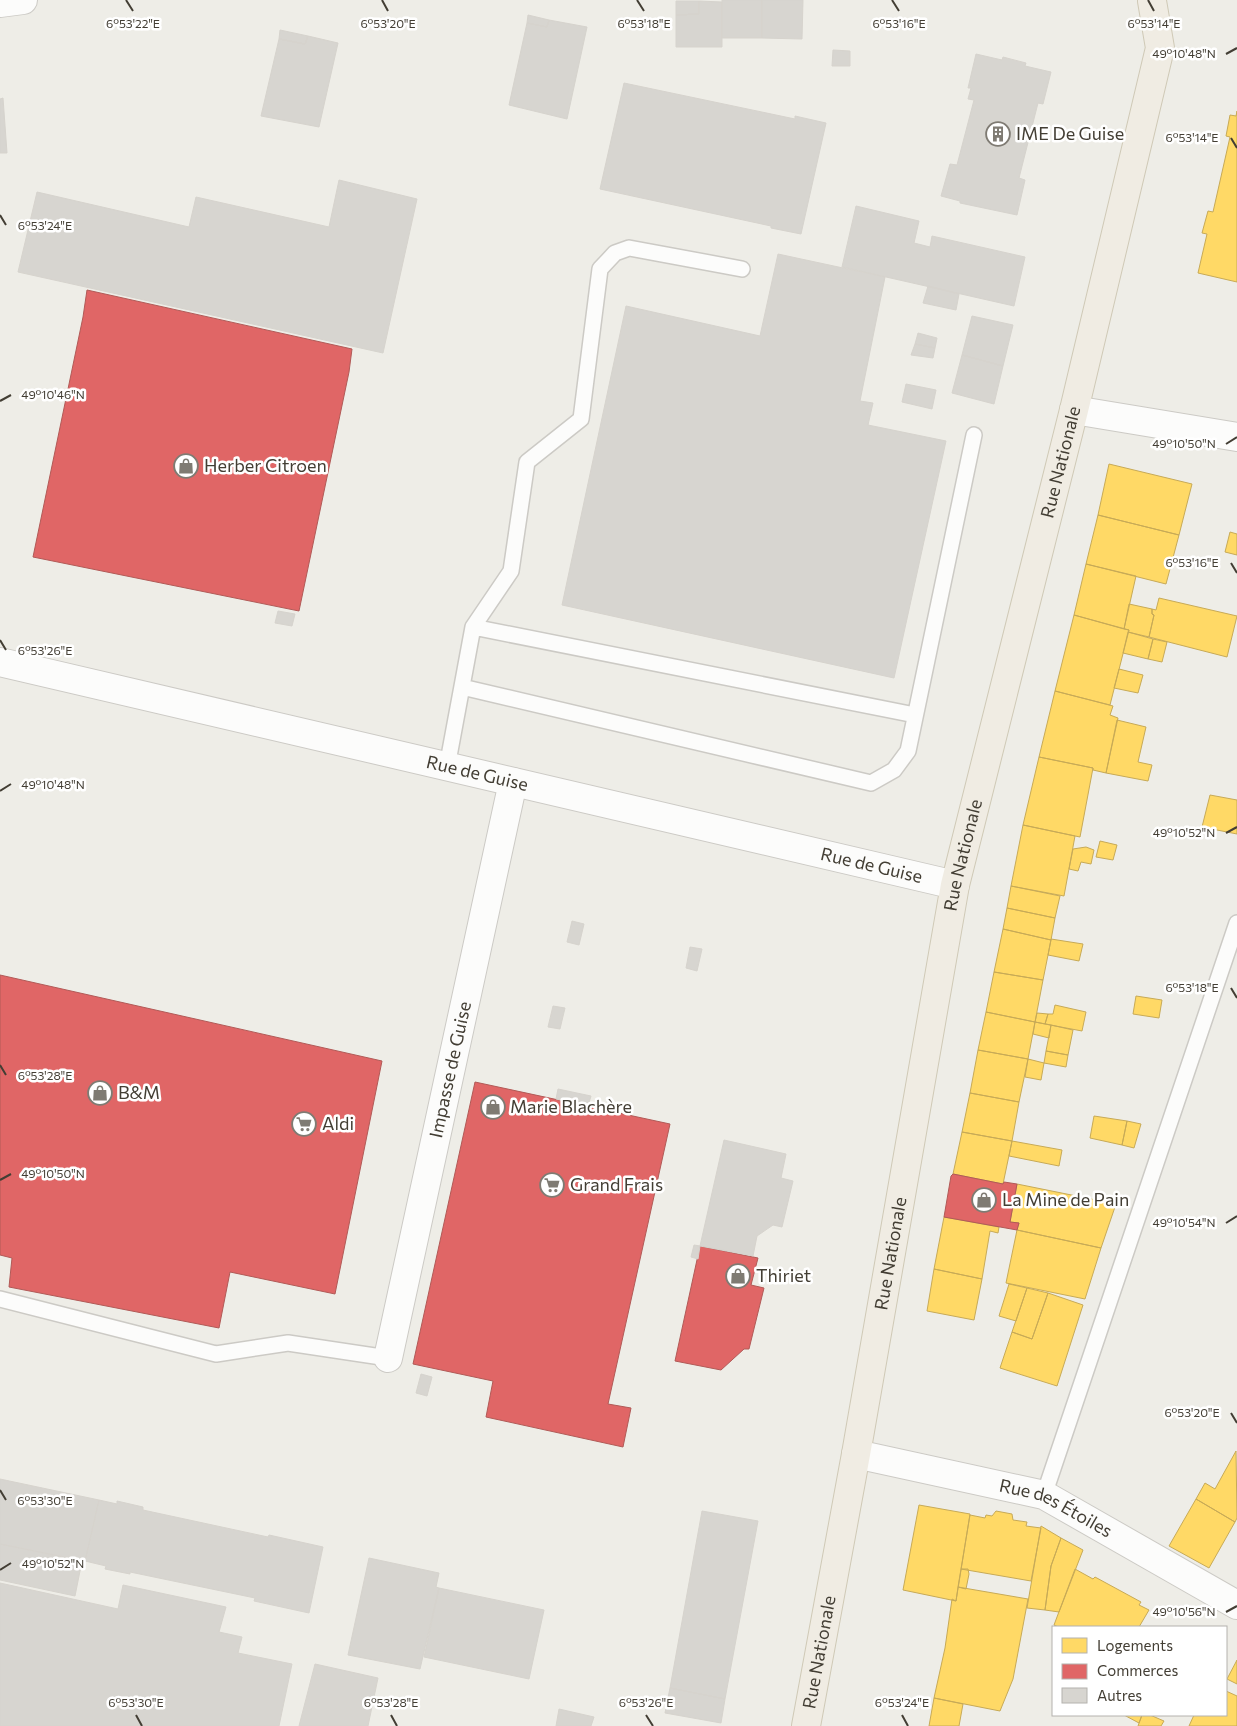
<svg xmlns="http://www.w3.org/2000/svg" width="1237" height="1726" font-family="Commissioner,sans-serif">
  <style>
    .homes { fill: #ffd966; stroke: #c7aa57 }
    .shops { fill: #e06666; stroke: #b15a57 }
    .building { fill: #d7d5d0; stroke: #d6d3cd }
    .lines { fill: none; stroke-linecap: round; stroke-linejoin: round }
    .service-casing { stroke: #cccac5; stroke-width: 18 }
    .minor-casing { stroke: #cccac5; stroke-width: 30 }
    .tertiary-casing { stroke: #cccac5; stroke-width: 30 }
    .primary-casing { stroke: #cfc9b6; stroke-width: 30 }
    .service { stroke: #fcfcfb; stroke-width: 15 }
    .minor { stroke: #fcfcfb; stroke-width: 28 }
    .tertiary { stroke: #fcfcfb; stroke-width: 28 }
    .primary { stroke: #f0ece3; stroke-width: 28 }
    .ticks { fill: none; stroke: #433e34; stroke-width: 2 }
    .labels { text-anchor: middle; stroke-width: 5; stroke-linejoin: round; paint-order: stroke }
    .poi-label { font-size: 18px; fill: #433e34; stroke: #fff; text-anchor: start }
    .street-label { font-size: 18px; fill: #433e34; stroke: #fff }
    .ticks-label { font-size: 12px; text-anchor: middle; fill: #433e34; stroke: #fff; stroke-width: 5; stroke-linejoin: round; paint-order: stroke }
  </style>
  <rect width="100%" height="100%" fill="#eeede7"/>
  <!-- homes -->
  <path class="homes" d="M1237,111v171l-39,-9 9,-39 -5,-1 6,-22 5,1 17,-75 -4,-1 4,-21 6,1z
    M1109,464l83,20 -13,51 -81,-20z
    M1098,515l81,20 -13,49 -80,-20z
    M1230,532l7,2v21l-12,-3z
    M1086,564l50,12 -12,53 -50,-14z
    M1159,598l78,18 -10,41 -78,-20 5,-22 -2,-1v-5l4,1z
    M1129,604l23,5v5l2,1 -5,22 -21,-5 1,-2 -5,-1z
    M1074,615l55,15 -19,75 -55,-14z
    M1128,632l25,7 -5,20 -25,-6z
    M1153,639l14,3 -5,20 -14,-3z
    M1119,669l24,6 -5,18 -24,-5z
    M1055,691l58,15 -3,9 8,3 -12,55 -13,-3v-2l-54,-11z
    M1117,720l29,7 -8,35 14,3 -4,16 -42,-8z
    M1039,757l54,11 -13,69 -57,-12z
    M1210,795l27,5v34l-35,-7z
    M1023,825l52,11 -11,60 -53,-10z
    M1100,841l17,4 -4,15 -17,-3z
    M1086,847l8,3 -3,14 -10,-2 -3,9 -9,-2 4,-20z
    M1011,886l49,10 -5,22 -48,-10z
    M1007,908l48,10 -4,22 -48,-11z
    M1003,929l48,11 -8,40 -49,-8z
    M1051,939l32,5 -4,17 -31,-6z
    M994,972l49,8 -8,42 -49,-10z
    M1136,996l26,4 -3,18 -26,-4z
    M1055,1005l31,7 -4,19 -37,-7 3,-10h5z
    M986,1012l49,10 -7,37 -50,-9z
    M1037,1013l11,1 -3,10 -10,-2z
    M1035,1022l16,3 -2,13 -16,-4z
    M1051,1025l22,5 -5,25 -22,-4z
    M978,1050l50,9 -9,43 -49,-9z
    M1046,1051l22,4 -2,12 -22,-4z
    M1028,1059l16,4 -3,17 -16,-3z
    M970,1093l49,9 -7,39 -50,-9z
    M1094,1116l33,5 -5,24 -32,-7z
    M1127,1121l14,3 -7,24 -12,-3z
    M962,1132l50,9 -9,43 -50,-10z
    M1012,1141l50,9 -3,16 -50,-10z
    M1017,1184l99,20 -15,44 -84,-18 2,-7 -9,-1z
    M944,1217l55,10 -1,6 -8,-2 -8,48 -48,-10z
    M1017,1230l84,18 -16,51 -79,-16z
    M934,1269l48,10 -8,41 -47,-9z
    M1009,1284l18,4 -11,33 -17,-5z
    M1027,1288l21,5 -16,46 -20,-7z
    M1048,1293l35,12 -26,81 -57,-18 12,-36 20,7z
    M1236,1451l1,67 -2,4 -39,-23 9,-16 10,6z
    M1196,1499l39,23 -26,46 -40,-22z
    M919,1505l51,9 -14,87 -53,-11z
    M996,1511l16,3 1,6 14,2 -1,4 15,2 -10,53 -70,-12 9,-54 15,3 1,-3 6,1z
    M1041,1526l20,12 -10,28 -6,44 -18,-2z
    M1061,1538l22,12 -24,62 -14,-2 6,-44z
    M961,1569h7l1,5 -3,15 -8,-2z
    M1075,1569l18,10 2,-2 46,25 -2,3 10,5 -10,17h-81l-4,-2z
    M958,1587l70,12 -15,80 -13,32 -66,-13 11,-50 7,-49 4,2z
    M1237,1660v24l-10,-5z
    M1226,1691l11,5v30h-48l5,-11h32z
    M934,1698l29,6 -4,22h-30z
    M1124,1715h18l-3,8z
    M1142,1715h8l14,6 -3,5h-23z"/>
  <!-- shops -->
  <path class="shops" d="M87,290l265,59 -3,23 -50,239 -266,-54 50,-240z
    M0,975l382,86 -47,233 -105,-22 -11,56 -210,-41 3,-29 -12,-3z
    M475,1082l195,42 -62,280 23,4 -8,39 -137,-30 7,-36 -80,-17z
    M953,1174l50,10 1,-2 13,2 -7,38 9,1 -2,7 -73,-13 7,-41z
    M700,1246l58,12 -7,27 13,3 -15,61h-5l-23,21 -46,-9z"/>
  <!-- building -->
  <path class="building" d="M722,0h40v38h-40z
    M762,0h41l-1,39 -40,-1z
    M676,1h23v13l-23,1z
    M699,1l23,1v45h-46v-32l23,-1z
    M528,15l21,5 -2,7 -20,-4z
    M549,20l38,7 -20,92 -58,-14 18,-82 20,4z
    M280,30l28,6 -3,8 -26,-5z
    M308,36l30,7 -19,84 -58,-11 18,-77 26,5z
    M833,50l17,1v15h-18z
    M976,54l26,6 1,-3 23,6 -1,3 26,6 -8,32 -5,-1 -19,75 6,2 -8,35 -57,-12v-2l-19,-5 9,-32 7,1 17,-65 -6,-1 3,-11h-3z
    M624,83l171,36v-3l31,7 -25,111 -30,-6v-2l-171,-37z
    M3,98l4,55h-7v-54z
    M339,180l78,19 -34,154 -365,-81 19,-80 152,35 7,-30 133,30z
    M856,206l63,15 -5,22 16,4 2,-11 93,21 -11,49 -172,-39z
    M778,254l107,23 -25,124 13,2 -5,22 78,16 -52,237 -332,-73 64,-299 134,30z
    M928,286l31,8 -3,16 -33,-7z
    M972,316l41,9 -10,41 -41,-11z
    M918,333l19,5 -2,10 -20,-4z
    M915,344l20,4 -2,10 -22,-3z
    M962,355l41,11 -9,38 -42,-11z
    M906,384l30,6 -4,19 -30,-7z
    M278,611l17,3 -3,12 -17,-3z
    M572,921l12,3 -5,21 -12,-3z
    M690,947l12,2 -5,22 -11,-3z
    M553,1006l12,2 -5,21 -12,-2z
    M558,1089l33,7 -3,10 -32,-7z
    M724,1140l62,14 -5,24 12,3 -11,46 -9,-2 -16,11 -4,20 -53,-10z
    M694,1245l6,1 -2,13 -7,-2z
    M421,1374l11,3 -5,19 -11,-3z
    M0,1479l99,21 -14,61 -85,-17z
    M99,1500l18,4v-3l26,6v3l125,27 1,-2 54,12 -14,66 -55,-12 1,-3 -125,-26v2l-25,-5 1,-3 -21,-5z
    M702,1511l56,10 -33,178 -55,-11z
    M0,1544l82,17 -7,35 -75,-16z
    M369,1558l70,15 -3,14 3,1 -19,81 -72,-14z
    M0,1583l118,26 5,-24 103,22 -7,25 23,5 -4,16 54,11 -13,62h-279z
    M439,1588l105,22 -15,69 -105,-22z
    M315,1664l63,14 -10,48h-69z
    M670,1688l55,11 -4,24 -56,-10z
    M559,1709l35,8 -3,9h-35z"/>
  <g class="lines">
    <!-- service casing -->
    <g class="service-casing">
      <path id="service" d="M473,627l442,88
        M462,687l409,96 23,-13 14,-19 66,-316
        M447,767l26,-140 38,-56 16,-109 54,-43 19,-150 15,-16 14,-5 113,21
        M0,1299l216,55 72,-11 100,15
        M1044,1495l193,-572"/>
    </g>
    <!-- minor casing -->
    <g class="minor-casing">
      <g id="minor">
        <path d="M1074,410l163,27"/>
        <path id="s1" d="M0,662l955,223"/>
        <path id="s2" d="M388,1358l125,-576"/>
        <path id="s3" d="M856,1454l188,41 193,110"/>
      </g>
    </g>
    <!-- tertiary casing -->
    <g class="tertiary-casing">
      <path id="tertiary" d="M0,3l23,-3"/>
    </g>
    <!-- primary casing -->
    <g class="primary-casing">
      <g id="primary">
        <path id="s4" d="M806,1726l50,-272 99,-569 119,-475 86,-362 -8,-47"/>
      </g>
    </g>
    <!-- service -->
    <use href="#service" class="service"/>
    <!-- minor -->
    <use href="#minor" class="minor"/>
    <!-- tertiary -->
    <use href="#tertiary" class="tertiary"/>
    <!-- primary -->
    <use href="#primary" class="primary"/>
  </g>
  <!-- ticks -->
  <path class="ticks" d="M126,0l7,11M382,0l6,11M637,0l7,11M892,0l7,11M1148,0l6,11M1226,54l11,-6M1231,138l6,10M0,215l6,10M0,401l11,-6M1226,444l11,-7M1231,563l6,10M0,640l6,10M0,791l11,-7M1226,833l11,-6M1231,988l6,10M0,1065l6,10M0,1180l11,-6M1226,1223l11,-7M1231,1413l6,10M0,1490l6,10M0,1570l11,-7M1226,1612l11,-6M136,1715l6,11M391,1715l6,11M646,1715l7,11M902,1715l6,11"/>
  <!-- icons -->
  <defs>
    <g id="building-ring" transform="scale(1.25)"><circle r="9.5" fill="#fff" stroke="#7f7b73" stroke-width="1.5"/><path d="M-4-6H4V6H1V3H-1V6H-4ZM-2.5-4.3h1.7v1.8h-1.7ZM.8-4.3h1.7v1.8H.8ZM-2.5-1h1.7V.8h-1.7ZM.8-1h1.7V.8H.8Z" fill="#7f7b73"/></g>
    <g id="shop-ring" transform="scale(1.25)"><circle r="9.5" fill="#fff" stroke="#7f7b73" stroke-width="1.5"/><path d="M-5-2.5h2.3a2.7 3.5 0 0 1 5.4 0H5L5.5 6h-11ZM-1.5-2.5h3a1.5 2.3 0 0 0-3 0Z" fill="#7f7b73"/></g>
    <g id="supermarket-ring" transform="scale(1.25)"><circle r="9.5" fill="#fff" stroke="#7f7b73" stroke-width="1.5"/><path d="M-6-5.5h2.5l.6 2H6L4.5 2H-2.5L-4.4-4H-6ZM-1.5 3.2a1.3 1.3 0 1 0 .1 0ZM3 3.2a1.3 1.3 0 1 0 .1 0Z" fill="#7f7b73"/></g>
  </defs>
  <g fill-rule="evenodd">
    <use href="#building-ring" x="998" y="134"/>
    <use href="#shop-ring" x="186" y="466"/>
    <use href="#shop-ring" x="100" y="1093"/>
    <use href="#shop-ring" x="493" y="1107"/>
    <use href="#supermarket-ring" x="304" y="1124"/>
    <use href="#supermarket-ring" x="552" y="1185"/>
    <use href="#shop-ring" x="984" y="1200"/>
    <use href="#shop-ring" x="738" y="1276"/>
  </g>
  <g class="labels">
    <!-- poi labels -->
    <g class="poi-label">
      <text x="1016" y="140">IME De Guise</text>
      <text x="204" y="472">Herber Citroen</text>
      <text x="118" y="1099">B&amp;M</text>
      <text x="510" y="1113">Marie Blachère</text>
      <text x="322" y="1130">Aldi</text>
      <text x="570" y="1191">Grand Frais</text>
      <text x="1002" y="1206">La Mine de Pain</text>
      <text x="756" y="1282">Thiriet</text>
    </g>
    <!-- street labels -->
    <g class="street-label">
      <text dy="6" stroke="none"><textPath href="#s4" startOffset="1290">Rue Nationale</textPath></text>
      <text dy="6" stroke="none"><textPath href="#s1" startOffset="490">Rue de Guise</textPath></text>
      <text dy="6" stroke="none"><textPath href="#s4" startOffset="885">Rue Nationale</textPath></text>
      <text dy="6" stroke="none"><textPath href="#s1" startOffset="895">Rue de Guise</textPath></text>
      <text dy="6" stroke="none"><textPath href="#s2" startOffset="295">Impasse de Guise</textPath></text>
      <text dy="6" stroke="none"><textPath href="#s4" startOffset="480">Rue Nationale</textPath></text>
      <text dy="6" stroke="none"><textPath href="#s3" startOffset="208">Rue des Étoiles</textPath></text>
      <text dy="6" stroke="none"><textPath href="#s4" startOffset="75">Rue Nationale</textPath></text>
    </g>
  </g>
  <g class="ticks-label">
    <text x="388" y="28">6°53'20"E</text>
    <text x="644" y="28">6°53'18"E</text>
    <text x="1154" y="28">6°53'14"E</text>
    <text x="133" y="28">6°53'22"E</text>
    <text x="899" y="28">6°53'16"E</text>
    <text x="1184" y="58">49°10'48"N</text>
    <text x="1192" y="142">6°53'14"E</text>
    <text x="45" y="230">6°53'24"E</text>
    <text x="53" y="399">49°10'46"N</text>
    <text x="1184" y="448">49°10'50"N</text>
    <text x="1192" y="567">6°53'16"E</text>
    <text x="45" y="655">6°53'26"E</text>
    <text x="53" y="789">49°10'48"N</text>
    <text x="1184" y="837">49°10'52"N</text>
    <text x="1192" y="992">6°53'18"E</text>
    <text x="45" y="1080">6°53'28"E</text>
    <text x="53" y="1178">49°10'50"N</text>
    <text x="1184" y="1227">49°10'54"N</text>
    <text x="1192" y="1417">6°53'20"E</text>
    <text x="45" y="1505">6°53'30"E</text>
    <text x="53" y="1568">49°10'52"N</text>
    <text x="1184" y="1616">49°10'56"N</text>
    <text x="136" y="1707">6°53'30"E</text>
    <text x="391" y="1707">6°53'28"E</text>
    <text x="646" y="1707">6°53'26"E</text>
    <text x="902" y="1707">6°53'24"E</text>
  </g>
  <!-- legend -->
  <rect x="1052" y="1626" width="175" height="90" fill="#ffffff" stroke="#b4b2ae"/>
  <rect x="1062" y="1638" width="25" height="15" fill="#ffd966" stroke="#b4b2ae"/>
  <text x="1097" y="1651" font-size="15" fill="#433e34">Logements</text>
  <rect x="1062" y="1664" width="25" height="15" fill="#e06666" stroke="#b4b2ae"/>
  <text x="1097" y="1676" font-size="15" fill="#433e34">Commerces</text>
  <rect x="1062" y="1688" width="25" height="15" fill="#d7d5d0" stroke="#b4b2ae"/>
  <text x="1097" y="1701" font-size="15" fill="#433e34">Autres</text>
</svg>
